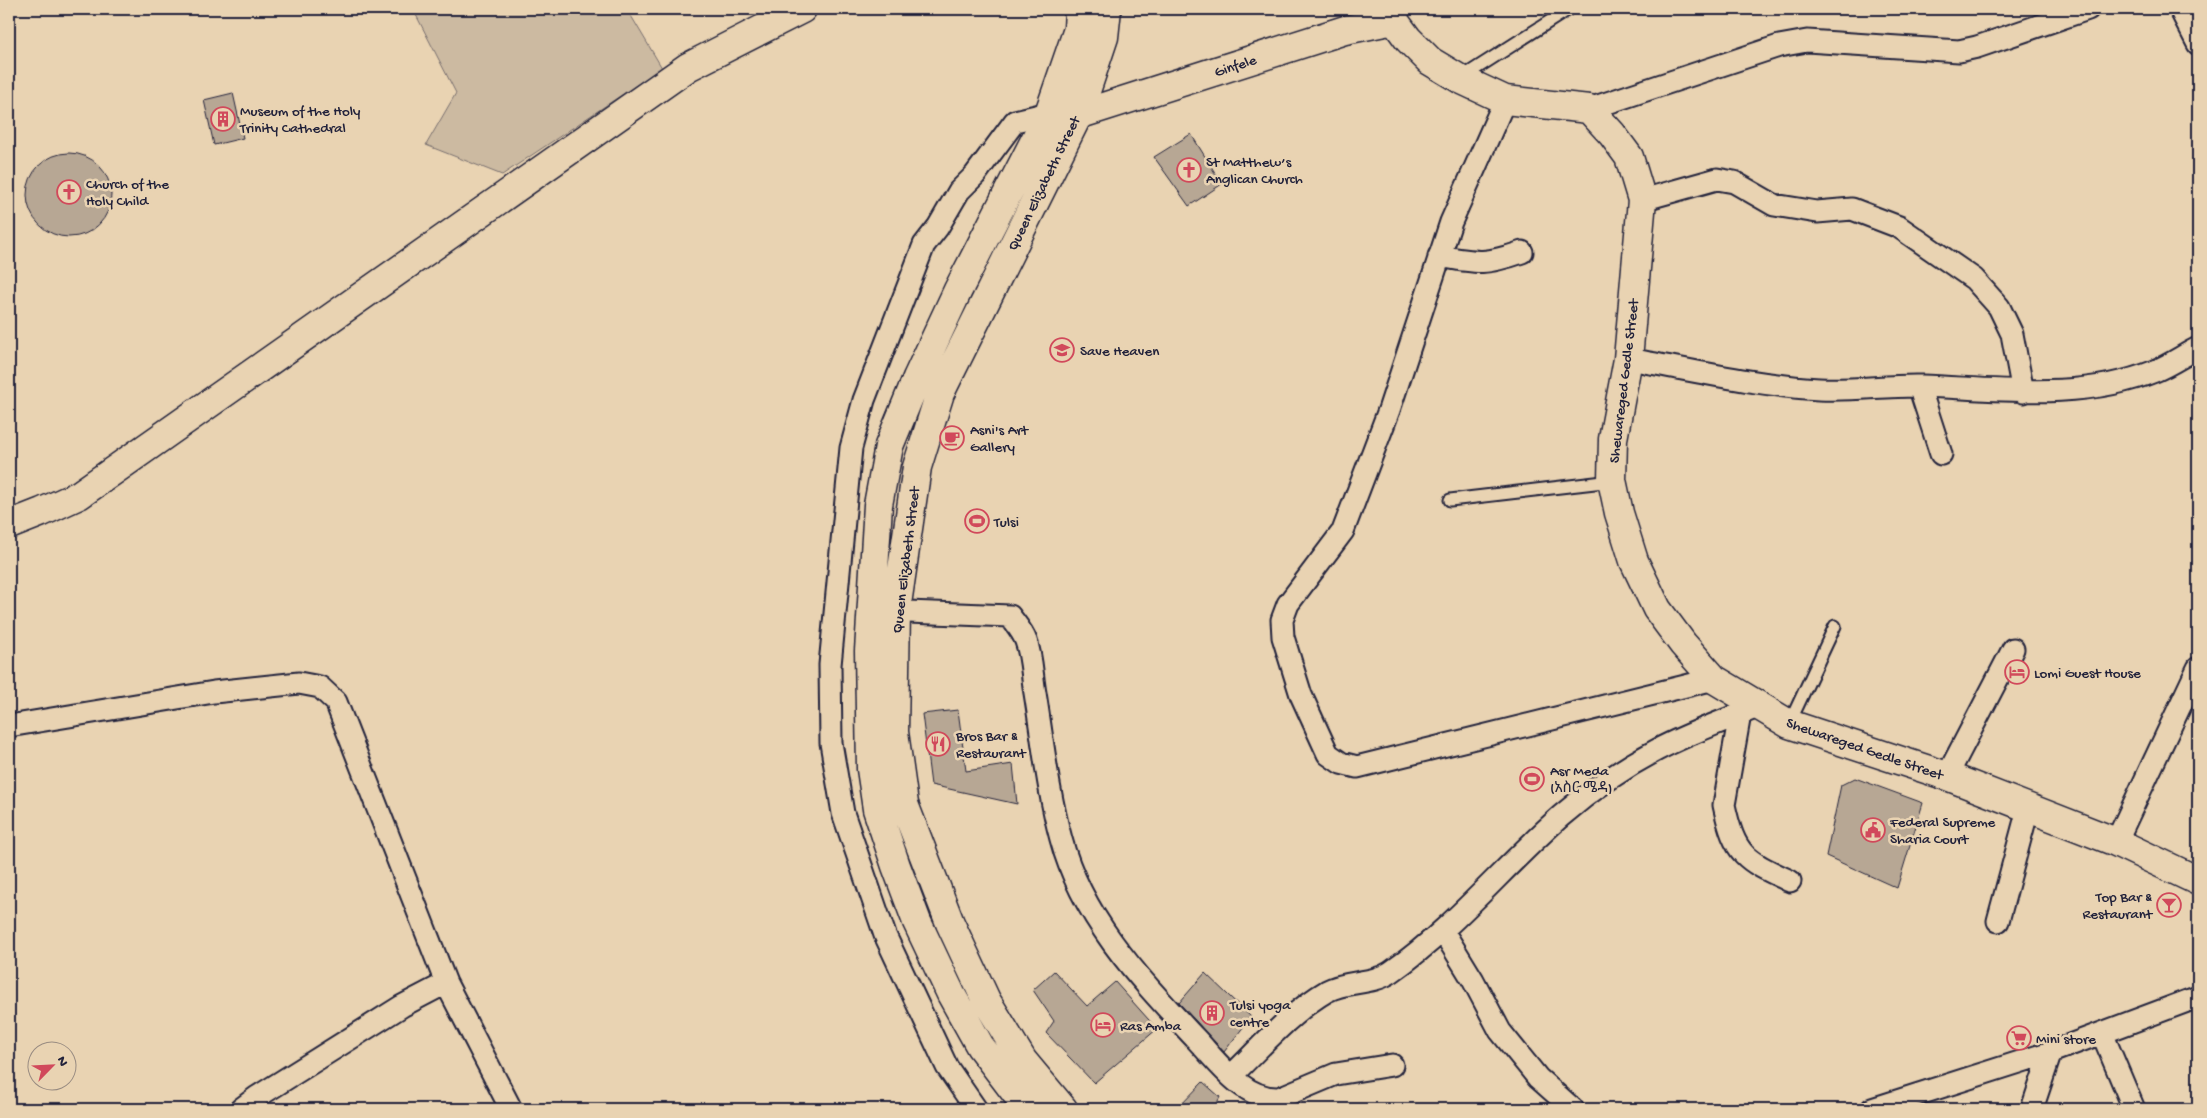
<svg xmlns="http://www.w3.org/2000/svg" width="2207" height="1118" font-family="'Gochi Hand','Noto Sans Ethiopic',sans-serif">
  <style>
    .green { fill: #ccbaa1; stroke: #776e6e }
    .building { fill: #b7a794; stroke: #22223b }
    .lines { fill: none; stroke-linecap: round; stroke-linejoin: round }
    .service-casing { stroke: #22223b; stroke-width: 15 }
    .minor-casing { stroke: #22223b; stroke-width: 25 }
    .tertiary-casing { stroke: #22223b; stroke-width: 31 }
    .primary-casing { stroke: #22223b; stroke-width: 31 }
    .service { stroke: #e9d3b2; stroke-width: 11 }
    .minor { stroke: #e9d3b2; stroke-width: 21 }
    .tertiary { stroke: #e9d3b2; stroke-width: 28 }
    .primary { stroke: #e9d3b2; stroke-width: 28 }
    .labels { text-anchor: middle; stroke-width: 5; stroke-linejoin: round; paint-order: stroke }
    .street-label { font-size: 15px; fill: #22223b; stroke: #e9d3b2 }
    .poi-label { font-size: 15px; fill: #22223b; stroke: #e9d3b2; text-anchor: start }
  </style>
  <rect width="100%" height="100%" fill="#e9d3b2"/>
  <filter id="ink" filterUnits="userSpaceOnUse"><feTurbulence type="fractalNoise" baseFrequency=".02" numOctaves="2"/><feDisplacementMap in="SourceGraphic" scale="10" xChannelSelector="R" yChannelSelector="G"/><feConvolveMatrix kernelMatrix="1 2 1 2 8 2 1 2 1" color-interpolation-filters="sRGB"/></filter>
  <g filter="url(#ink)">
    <!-- green -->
    <path class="green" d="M413,9h214l35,59 -160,107 -76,-30 30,-52z"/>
    <!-- building -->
    <path class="building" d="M233,93l10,45 -29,7 -10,-45z
      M1191,134l31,50 -33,22 -35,-49z
      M27 195a42 42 0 1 1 84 0a42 42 0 1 1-84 0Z
      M958,710l8,61 47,-7 4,40 -86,-19 -9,-71z
      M1855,778l68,25 -26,85 -71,-32 15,-71z
      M1054,971l33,35 28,-24 42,47 -63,54 -48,-50 8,-12 -21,-31z
      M1205,973l46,44 -27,35 -45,-49z
      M1203,1082l17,15 -6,12h-37z"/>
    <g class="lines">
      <!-- service casing -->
      <g class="service-casing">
        <path id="service" d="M1461,78l108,-69
          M1450,500l162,-19
          M1789,724l46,-98"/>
      </g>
      <!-- minor casing -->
      <g class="minor-casing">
        <path id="minor" d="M2180,9l18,35
          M1505,100l-54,122 -62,188 -46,121 -55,73 -6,16 1,17 18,58 27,59 13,9 16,4 357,-88
          M1589,109l190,-63 28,-5 152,10 18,-4 111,-38
          M1642,200l75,-21 17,3 40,23 43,7 35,-3 47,18 75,52 25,28 13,27 11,58
          M1439,256c39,7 45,9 83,-4
          M1628,359c63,11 127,26 191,30 34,2 69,-4 103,-3 77,3 159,15 233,-15 15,-6 29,-16 43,-23
          M1919,386l22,68
          M882,611l128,5c5,7 13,16 16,25 6,16 6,35 9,52 8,49 13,99 26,146 21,80 80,141 134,199 22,23 48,62 84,60l57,-24 56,-9
          M1740,714l-16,91c11,51 21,55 66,76
          M9,726l205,-34 85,-9 21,4 16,15 110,281 65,126
          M1947,776l66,-127
          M2116,842l82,-174
          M1998,921l30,-112
          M1443,931l30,49 27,51 38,47 35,31
          M2102,1033l32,76
          M1231,1076c30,-29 60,-64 96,-85 20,-11 45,-6 64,-19 63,-44 112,-105 170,-156 28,-24 62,-48 96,-66 32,-17 67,-29 100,-43
          M241,1109l16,-12 145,-91 44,-23
          M976,1109l-29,-42 -62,-132 -42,-122 -12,-70 -1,-78 21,-217 13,-48 60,-155 14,-18 21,-36 16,-16 40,-54 34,-8
          M1872,1109l179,-57 147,-55
          M2032,1109l19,-57"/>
      </g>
      <!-- tertiary casing -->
      <g class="tertiary-casing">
        <path id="tertiary" d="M1395,9l-1,11 14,19 22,22 30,18 45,21 84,9 23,25 17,23 13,43 -14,159 -15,80 -1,41 7,33 15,48 23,48 26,35 31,35 75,45 158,52 169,66 82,39
          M1057,113l21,2 267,-85 49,-10
          M9,525l33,-13 37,-17 609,-428 114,-58"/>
      </g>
      <!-- primary casing -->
      <g class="primary-casing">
        <path id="primary" d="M1028,1109l-48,-63 -29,-52 -34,-72 -21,-56 -19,-57 -6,-40 -2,-118 9,-146 11,-59 28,-68 41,-88 91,-177 29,-84 1,-20
          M1063,1109l-40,-48 -37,-61 -36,-77 -46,-119 -10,-72 2,-121 21,-144 23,-74 138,-278 26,-78 3,-28"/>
      </g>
      <!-- service -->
      <use href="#service" class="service"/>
      <!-- minor -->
      <use href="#minor" class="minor"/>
      <!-- tertiary -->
      <use href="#tertiary" class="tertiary"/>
      <!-- primary -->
      <use href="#primary" class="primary"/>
    </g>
  </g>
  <!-- icons -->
  <defs>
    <g id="building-ring" transform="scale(1.25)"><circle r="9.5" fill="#e9d3b2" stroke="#d1495b" stroke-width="1.5"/><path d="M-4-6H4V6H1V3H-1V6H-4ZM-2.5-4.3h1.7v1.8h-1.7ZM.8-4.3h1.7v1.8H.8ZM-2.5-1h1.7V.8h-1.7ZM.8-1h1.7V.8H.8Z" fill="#d1495b"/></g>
    <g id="church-ring" transform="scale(1.25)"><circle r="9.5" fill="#e9d3b2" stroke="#d1495b" stroke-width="1.5"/><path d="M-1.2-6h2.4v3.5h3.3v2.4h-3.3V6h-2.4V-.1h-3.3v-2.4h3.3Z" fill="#d1495b"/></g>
    <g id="school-ring" transform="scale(1.25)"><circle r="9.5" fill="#e9d3b2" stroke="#d1495b" stroke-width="1.5"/><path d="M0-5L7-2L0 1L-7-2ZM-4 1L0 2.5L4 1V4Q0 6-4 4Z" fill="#d1495b"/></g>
    <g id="cafe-ring" transform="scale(1.25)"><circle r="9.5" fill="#e9d3b2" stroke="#d1495b" stroke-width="1.5"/><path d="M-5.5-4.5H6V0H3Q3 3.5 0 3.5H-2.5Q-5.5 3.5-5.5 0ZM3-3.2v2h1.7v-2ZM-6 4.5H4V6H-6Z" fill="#d1495b"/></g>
    <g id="stadium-ring" transform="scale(1.25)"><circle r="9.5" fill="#e9d3b2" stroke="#d1495b" stroke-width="1.5"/><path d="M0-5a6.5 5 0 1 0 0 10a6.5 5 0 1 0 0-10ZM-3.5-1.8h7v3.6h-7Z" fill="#d1495b"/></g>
    <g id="hotel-ring" transform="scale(1.25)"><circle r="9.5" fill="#e9d3b2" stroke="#d1495b" stroke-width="1.5"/><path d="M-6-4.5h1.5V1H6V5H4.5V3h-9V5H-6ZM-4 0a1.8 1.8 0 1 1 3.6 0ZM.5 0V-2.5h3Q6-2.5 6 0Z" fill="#d1495b"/></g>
    <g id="restaurant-ring" transform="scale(1.25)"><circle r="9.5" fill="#e9d3b2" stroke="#d1495b" stroke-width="1.5"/><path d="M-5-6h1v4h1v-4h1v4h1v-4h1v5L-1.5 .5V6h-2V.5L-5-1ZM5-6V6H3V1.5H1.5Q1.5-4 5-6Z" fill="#d1495b"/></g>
    <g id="civic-ring" transform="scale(1.25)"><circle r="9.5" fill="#e9d3b2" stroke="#d1495b" stroke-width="1.5"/><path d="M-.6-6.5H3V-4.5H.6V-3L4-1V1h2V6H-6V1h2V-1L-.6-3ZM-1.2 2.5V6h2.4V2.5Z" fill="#d1495b"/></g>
    <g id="bar-ring" transform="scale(1.25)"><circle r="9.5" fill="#e9d3b2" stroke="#d1495b" stroke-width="1.5"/><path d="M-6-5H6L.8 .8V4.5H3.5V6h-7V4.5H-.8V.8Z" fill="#d1495b"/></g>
    <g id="supermarket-ring" transform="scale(1.25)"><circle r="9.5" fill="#e9d3b2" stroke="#d1495b" stroke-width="1.5"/><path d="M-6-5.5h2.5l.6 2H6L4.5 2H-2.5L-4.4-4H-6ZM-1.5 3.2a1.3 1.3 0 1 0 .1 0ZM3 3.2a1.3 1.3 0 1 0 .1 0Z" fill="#d1495b"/></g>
  </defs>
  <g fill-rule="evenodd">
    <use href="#building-ring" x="223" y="119"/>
    <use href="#church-ring" x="1189" y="170"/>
    <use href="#church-ring" x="69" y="192"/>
    <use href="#school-ring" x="1062" y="350"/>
    <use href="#cafe-ring" x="952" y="438"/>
    <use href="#stadium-ring" x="977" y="521"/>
    <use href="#hotel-ring" x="2017" y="672"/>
    <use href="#restaurant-ring" x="938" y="744"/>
    <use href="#stadium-ring" x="1532" y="779"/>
    <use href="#civic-ring" x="1873" y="830"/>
    <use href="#bar-ring" x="2169" y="905"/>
    <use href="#building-ring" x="1212" y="1013"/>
    <use href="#hotel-ring" x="1103" y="1025"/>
    <use href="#supermarket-ring" x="2019" y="1038"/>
  </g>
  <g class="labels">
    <!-- street labels -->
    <g class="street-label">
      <text transform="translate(1235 65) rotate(-18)" y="5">Ginfele</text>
      <text transform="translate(1043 183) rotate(-64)" y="5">Queen Elizabeth Street</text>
      <text transform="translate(1623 381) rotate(-83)" y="5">Shewareged Gedle Street</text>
      <text transform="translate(905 560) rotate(-83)" y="5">Queen Elizabeth Street</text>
      <text transform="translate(1865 748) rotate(19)" y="5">Shewareged Gedle Street</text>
    </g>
    <!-- poi labels -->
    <g class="poi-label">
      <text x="240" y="115">Museum of the Holy<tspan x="240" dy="17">Trinity Cathedral</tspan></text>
      <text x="1206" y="166">St Matthew’s<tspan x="1206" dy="17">Anglican Church</tspan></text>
      <text x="86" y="188">Church of the<tspan x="86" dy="17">Holy Child</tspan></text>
      <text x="1080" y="355">Save Heaven</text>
      <text x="970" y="434">Asni's Art<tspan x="970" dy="17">Gallery</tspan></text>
      <text x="994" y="526">Tulsi</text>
      <text x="2034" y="677">Lomi Guest House</text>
      <text x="956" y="740">Bros Bar &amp;<tspan x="956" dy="17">Restaurant</tspan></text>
      <text x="1550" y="775">Asr Meda<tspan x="1550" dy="17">(አስር ሜዳ)</tspan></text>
      <text x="1890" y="826">Federal Supreme<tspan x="1890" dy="17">Sharia Court</tspan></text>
      <text x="2152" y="901" text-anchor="end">Top Bar &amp;<tspan x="2152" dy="17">Restaurant</tspan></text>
      <text x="1230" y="1009">Tulsi yoga<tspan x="1230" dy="17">centre</tspan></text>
      <text x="1120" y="1030">Ras Amba</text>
      <text x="2036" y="1043">Mini store</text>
    </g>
  </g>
  <!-- margin -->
  <rect width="2207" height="1118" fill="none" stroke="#e9d3b2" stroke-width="30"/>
  <rect x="15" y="15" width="2177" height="1088" fill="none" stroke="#22223b" stroke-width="2" filter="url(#ink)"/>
  <!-- north arrow -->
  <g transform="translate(52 1066) rotate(66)"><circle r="24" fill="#e9d3b2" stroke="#998c82"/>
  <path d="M0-4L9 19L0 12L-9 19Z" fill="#d1495b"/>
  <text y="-8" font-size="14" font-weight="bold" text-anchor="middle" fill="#22223b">N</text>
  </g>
</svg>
